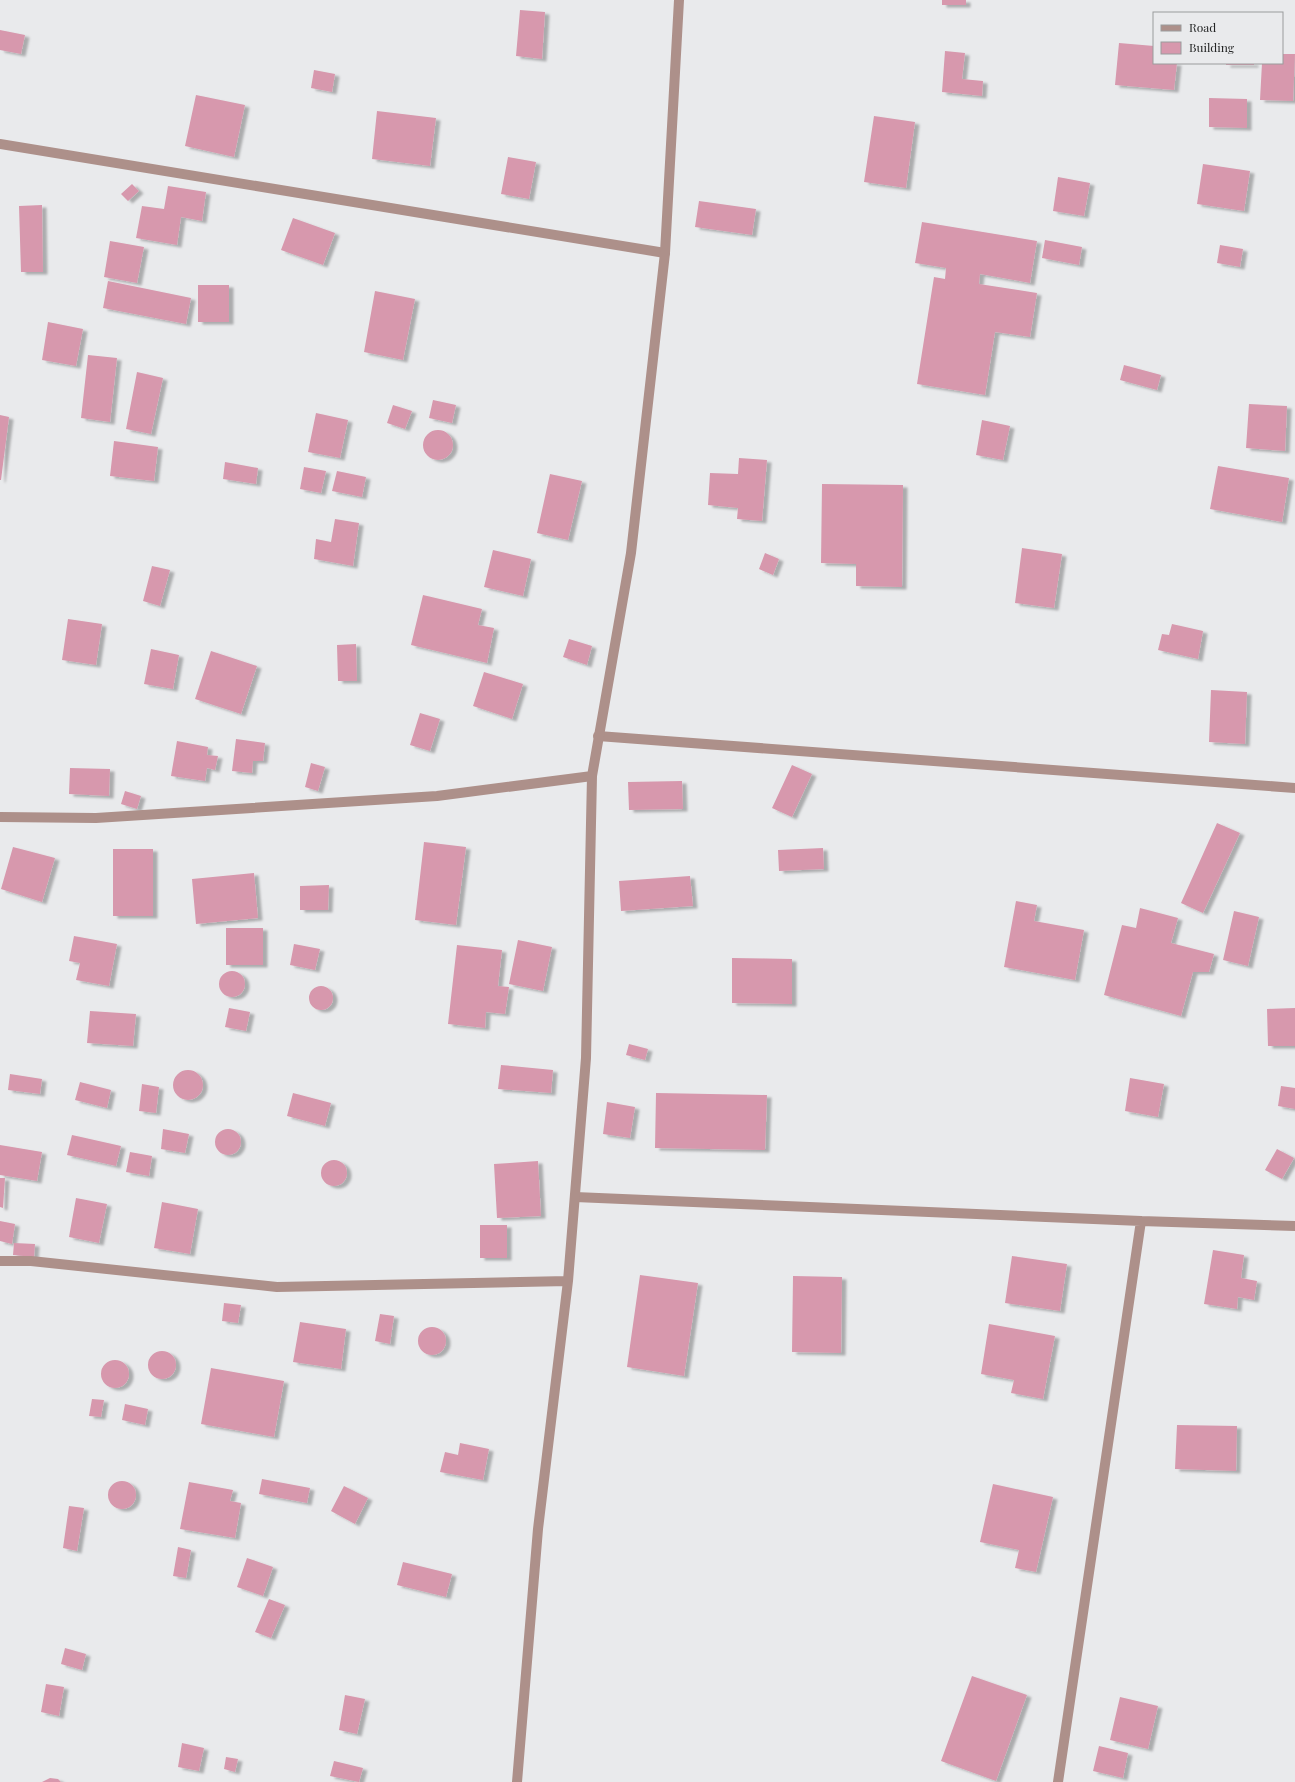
<svg xmlns="http://www.w3.org/2000/svg" width="1295" height="1782" font-family="'Playfair Display',serif">
  <style>
    .building { fill: #d798ad; filter: url(#shadow) }
    .lines { fill: none; stroke-linecap: round; stroke-linejoin: round }
    .service { stroke: #ad908a; stroke-width: 10 }
    .minor { stroke: #ad908a; stroke-width: 10 }
  </style>
  <defs>
    <filter id="shadow"><feDropShadow dx="4.5" dy="2.5" stdDeviation="1" flood-color="#0004"/></filter>
  </defs>
  <rect width="100%" height="100%" fill="#e9eaec"/>
  <!-- building -->
  <path class="building" d="M942,0h24v5h-24z
    M520,10l25,2 -3,47 -26,-3z
    M0,30l25,5 -4,19 -21,-4z
    M1119,43l35,3v17h23l-3,27 -59,-5z
    M945,51l20,2 -3,26 21,2 -1,15 -40,-4z
    M1282,54h13l-2,47 -33,-1 2,-37h20z
    M1226,63h28v2h-28z
    M314,70l21,4 -3,18 -21,-4z
    M196,95l49,10 -11,52 -49,-11z
    M1209,98l38,1v29l-38,-1z
    M377,111l59,7 -6,48 -58,-7z
    M874,116l41,6 -9,66 -42,-6z
    M508,157l28,5 -7,37 -28,-5z
    M1203,164l47,7 -6,40 -47,-7z
    M1058,177l32,6 -6,33 -31,-5z
    M132,184l7,7 -11,10 -7,-7z
    M168,186l38,6 -4,29 -21,-4 -4,28 -41,-7 6,-32 22,3z
    M699,201l57,8 -4,26 -57,-8z
    M42,205l1,67h-22l-2,-66z
    M293,218l42,15 -12,32 -42,-15z
    M922,222l115,19 -7,42 -50,-9 -1,10 58,9 -7,44 -35,-5 -10,63 -68,-11 17,-107 11,2 1,-11 -31,-5z
    M1045,240l37,7 -3,18 -37,-7z
    M110,241l34,6 -7,36 -33,-6z
    M1220,245l23,4 -3,18 -23,-4z
    M108,281l83,17 -5,26 -83,-16z
    M198,285h31v37h-31z
    M375,291l40,8 -12,61 -39,-8z
    M48,322l35,7 -7,37 -34,-6z
    M88,355l29,3 -7,64 -29,-4z
    M1124,365l37,10 -4,15 -37,-10z
    M137,372l26,6 -12,56 -25,-5z
    M433,400l23,5 -4,18 -23,-5z
    M1249,404l38,2 -2,45 -39,-3z
    M393,405l19,6 -7,18 -18,-6z
    M316,413l32,7 -8,38 -32,-6z
    M0,415l9,2 -8,63h-1z
    M982,420l28,6 -7,34 -27,-5z
    M423 445a15 15 0 1 1 30 0a15 15 0 1 1-30 0Z
    M114,441l44,6 -4,34 -44,-5z
    M739,458l28,2 -5,61 -25,-2 1,-11 -30,-3 2,-32 28,1z
    M225,462l33,6 -2,16 -33,-5z
    M1218,466l71,12 -7,44 -72,-13z
    M304,467l22,4 -5,22 -21,-4z
    M337,471l29,6 -4,20 -30,-6z
    M550,474l32,7 -14,59 -31,-7z
    M822,484l81,1 -1,102 -46,-1v-22l-35,-1z
    M335,519l24,4 -6,43 -39,-7 2,-20 15,3z
    M1022,548l40,6 -8,54 -39,-5z
    M493,550l38,9 -8,37 -39,-9z
    M765,553l14,6 -6,16 -14,-6z
    M152,566l18,4 -10,36 -17,-5z
    M423,595l59,14 -4,16 16,3 -7,35 -76,-18z
    M68,619l34,5 -6,41 -34,-5z
    M1172,624l31,7 -5,28 -40,-9 4,-16 7,1z
    M569,639l23,7 -5,19 -24,-8z
    M356,644l1,37h-19l-1,-36z
    M151,649l28,6 -6,34 -29,-5z
    M211,651l46,15 -16,48 -46,-15z
    M484,672l39,12 -11,35 -39,-13z
    M1211,690l36,2 -2,52 -36,-2z
    M420,713l20,6 -10,32 -20,-6z
    M236,739l29,4 -2,18h-10l-1,12 -20,-2z
    M177,741l31,6 -1,8 11,1 -3,14 -8,-2 -2,13 -34,-5z
    M311,763l14,4 -7,24 -13,-4z
    M792,765l20,9 -20,43 -20,-9z
    M70,768l40,1 -1,27 -40,-2z
    M682,781l1,28 -54,1 -1,-28z
    M125,791l16,5 -4,13 -16,-5z
    M1217,823l23,10 -37,80 -22,-10z
    M424,842l42,5 -10,78 -41,-5z
    M13,847l42,11 -13,44 -41,-13z
    M823,848l1,21 -45,2 -1,-21z
    M113,849h40v67h-40z
    M254,873l4,45 -62,6 -4,-45z
    M690,876l3,30 -72,5 -2,-30z
    M329,885l-1,25h-28v-24z
    M1016,901l21,4 -3,16 50,9 -9,50 -71,-13z
    M1140,908l38,10 -7,25 43,11 -5,18h-16l-12,44 -77,-21 18,-70 14,3z
    M1234,911l25,6 -11,49 -25,-6z
    M226,928h37v37h-37z
    M74,936l43,8 -8,42 -33,-6 4,-17 -11,-2z
    M518,940l34,7 -9,44 -34,-7z
    M294,944l26,5 -5,21 -25,-5z
    M457,945l45,5 -4,36 11,1 -4,27 -19,-2 -1,16 -37,-4z
    M732,958l60,1v45l-60,-1z
    M219 984a13 13 0 1 1 26 0a13 13 0 1 1-26 0Z
    M309 998a12 12 0 1 1 24 0a12 12 0 1 1-24 0Z
    M229,1008l21,4 -4,19 -21,-4z
    M1295,1008v38h-27l-1,-37z
    M90,1011l46,3 -3,32 -46,-3z
    M629,1044l19,5 -3,11 -19,-5z
    M501,1065l52,5 -2,23 -53,-4z
    M173 1085a15 15 0 1 1 30 0a15 15 0 1 1-30 0Z
    M10,1074l32,5 -2,15 -32,-4z
    M1130,1078l34,6 -6,33 -33,-6z
    M80,1082l31,8 -4,18 -32,-8z
    M142,1084l17,3 -3,26 -17,-2z
    M1281,1086l14,2v21l-17,-3z
    M293,1093l38,10 -6,23 -38,-10z
    M656,1093l111,2 -2,55 -110,-2z
    M607,1102l28,5 -5,31 -27,-4z
    M215 1142a13 13 0 1 1 26 0a13 13 0 1 1-26 0Z
    M163,1129l26,5 -4,19 -24,-4z
    M72,1135l49,11 -5,20 -49,-11z
    M0,1145l42,7 -5,29 -37,-6z
    M1277,1149l17,9 -12,21 -17,-9z
    M130,1152l22,4 -3,20 -23,-4z
    M321 1173a13 13 0 1 1 26 0a13 13 0 1 1-26 0Z
    M538,1161l3,55 -44,2 -3,-54z
    M0,1178h5l-2,30 -3,-1z
    M76,1198l31,6 -8,39 -30,-6z
    M162,1202l36,7 -8,45 -36,-6z
    M0,1221l15,3 -3,20 -12,-3z
    M480,1225h27v33h-27z
    M14,1243l21,1 -1,13 -21,-2z
    M1213,1250l31,5 -3,23 16,3 -3,19 -16,-3 -1,12 -33,-5z
    M1012,1256l55,8 -7,47 -55,-8z
    M640,1275l58,8 -14,93 -57,-9z
    M793,1276l49,1 -1,76 -49,-1z
    M224,1303l17,2 -3,18 -16,-2z
    M380,1314l14,2 -4,28 -15,-3z
    M300,1322l46,7 -5,40 -48,-7z
    M989,1324l66,12 -12,63 -32,-6 3,-13 -33,-6z
    M418 1341a14 14 0 1 1 28 0a14 14 0 1 1-28 0Z
    M148 1365a14 14 0 1 1 28 0a14 14 0 1 1-28 0Z
    M101 1374a14 14 0 1 1 28 0a14 14 0 1 1-28 0Z
    M211,1368l73,13 -10,56 -73,-13z
    M92,1399l12,1 -3,17 -12,-1z
    M125,1404l23,5 -3,16 -23,-5z
    M1177,1425l60,1 -1,45 -61,-2z
    M460,1443l29,6 -6,31 -43,-8 5,-20 13,3z
    M262,1479l48,9 -3,15 -48,-9z
    M108 1495a14 14 0 1 1 28 0a14 14 0 1 1-28 0Z
    M189,1482l44,8 -3,11 11,2 -6,35 -55,-9z
    M993,1484l60,13 -17,75 -21,-4 4,-18 -39,-8z
    M344,1486l24,12 -13,26 -24,-13z
    M69,1506l15,2 -7,43 -14,-3z
    M178,1547l13,3 -5,28 -13,-2z
    M247,1558l26,9 -10,29 -26,-9z
    M403,1562l49,12 -6,23 -49,-12z
    M269,1599l16,6 -14,33 -16,-6z
    M65,1648l21,6 -4,16 -21,-6z
    M972,1676l55,19 -31,86 -55,-20z
    M46,1684l18,3 -5,29 -18,-4z
    M345,1695l20,4 -8,35 -18,-4z
    M1120,1697l38,9 -10,43 -38,-9z
    M182,1743l22,5 -5,23 -21,-4z
    M1099,1746l29,7 -5,25 -30,-7z
    M226,1757l12,2 -3,13 -11,-3z
    M334,1761l29,7 -4,14 -29,-6z
    M50,1778l8,1 3,3h-19z"/>
  <g class="lines">
    <!-- service -->
    <path class="service" d="M0,144l665,109
      M598,736l697,52
      M575,1197l566,24 154,5
      M1058,1782l83,-561"/>
    <!-- minor -->
    <path class="minor" d="M0,817l96,1 341,-22 155,-20
      M0,1261h31l246,26 291,-6
      M517,1782l21,-253 30,-248 18,-223 6,-282 39,-223 34,-300 14,-253"/>
  </g>
  <!-- legend -->
  <rect x="1153" y="12" width="130" height="52" fill="#e9eaec" stroke="#9a9b9c"/>
  <rect x="1161" y="25" width="20" height="6" fill="#ad908a" stroke="#9a9b9c"/>
  <text x="1189" y="32" font-size="12" fill="#242525">Road</text>
  <rect x="1161" y="42" width="20" height="12" fill="#d798ad" stroke="#9a9b9c"/>
  <text x="1189" y="52" font-size="12" fill="#242525">Building</text>
</svg>
